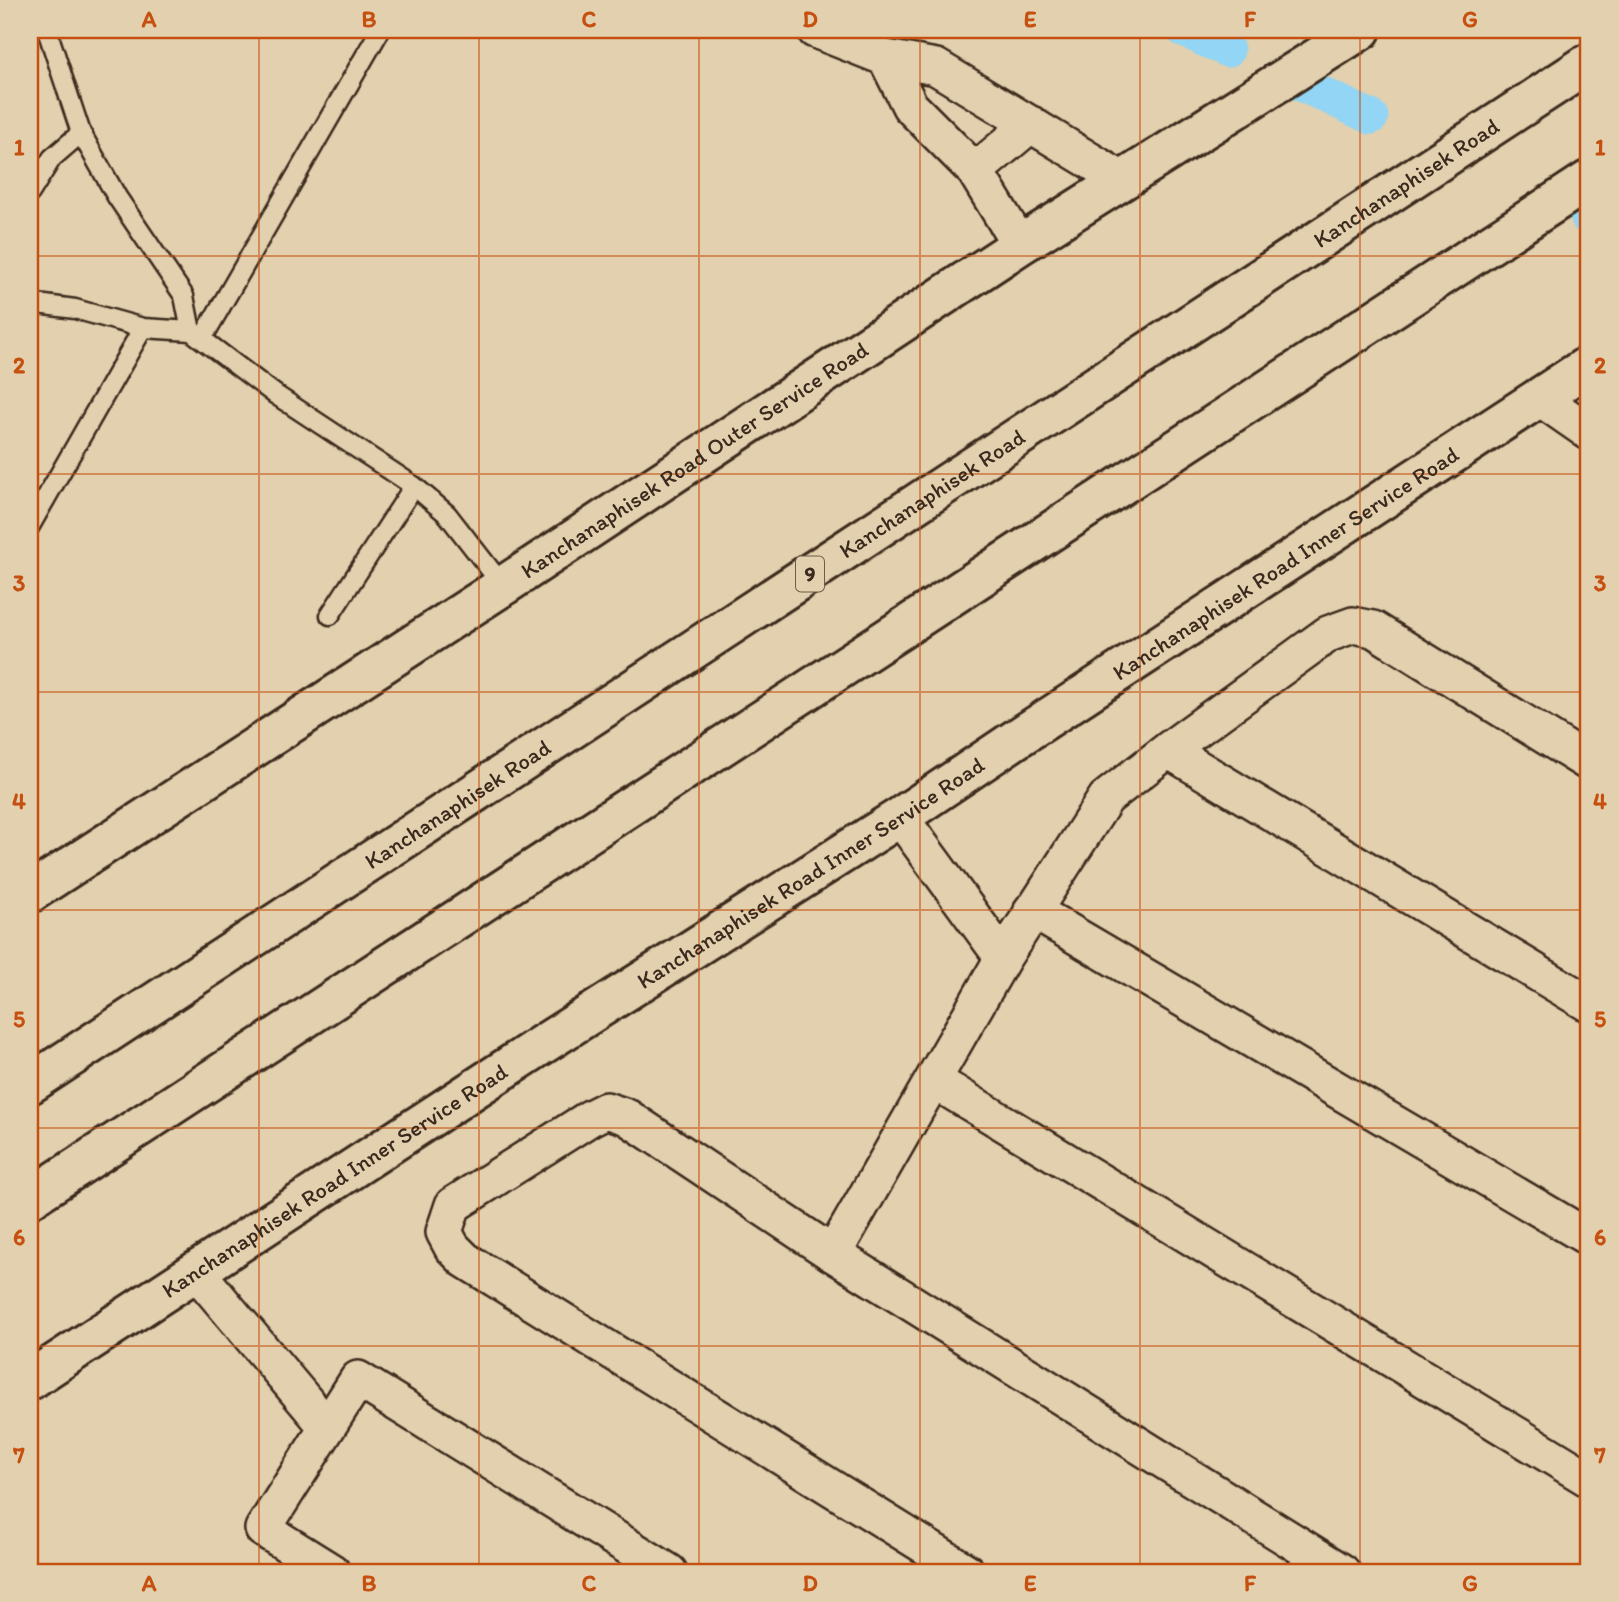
<svg xmlns="http://www.w3.org/2000/svg" width="1619" height="1602" font-family="Itim,sans-serif">
  <style>
    .lines { fill: none; stroke-linecap: round; stroke-linejoin: round }
    .canal { stroke: #92d5f4; stroke-width: 35 }
    .service-casing { stroke: #3b2a1e; stroke-width: 23 }
    .minor-casing { stroke: #3b2a1e; stroke-width: 40 }
    .secondary-casing { stroke: #3b2a1e; stroke-width: 44 }
    .motorway-casing { stroke: #3b2a1e; stroke-width: 44 }
    .service { stroke: #e3d0ae; stroke-width: 18 }
    .minor { stroke: #e3d0ae; stroke-width: 35 }
    .secondary { stroke: #e3d0ae; stroke-width: 38 }
    .motorway { stroke: #e3d0ae; stroke-width: 38 }
    .grid { fill: none; stroke: #c55010; stroke-width: 2; stroke-opacity: 0.55 }
    .labels { text-anchor: middle; stroke-width: 5; stroke-linejoin: round; paint-order: stroke }
    .shield { fill: #e3d0ae; stroke: #6d5c49; stroke-width: 2 }
    .shield-label { font-size: 21px; font-weight: bold; fill: #3b2a1e }
    .street-label { font-size: 23px; fill: #3b2a1e; stroke: #e3d0ae }
    .neatline { fill: none; stroke: #c55010; stroke-width: 2.5 }
    .grid-label { font-size: 23px; text-anchor: middle; font-weight: bold; fill: #c55010 }
  </style>
  <rect width="100%" height="100%" fill="#e3d0ae"/>
  <filter id="ink" filterUnits="userSpaceOnUse"><feTurbulence type="fractalNoise" baseFrequency=".0143" numOctaves="2"/><feDisplacementMap in="SourceGraphic" scale="14" xChannelSelector="R" yChannelSelector="G"/><feConvolveMatrix kernelMatrix="1 2 1 2 8 2 1 2 1" color-interpolation-filters="sRGB"/></filter>
  <g filter="url(#ink)">
    <g class="lines">
      <!-- canal -->
      <path class="canal" d="M1184,30l43,20
        M1303,85l68,32
        M1588,218h1"/>
      <!-- service casing -->
      <g class="service-casing">
        <path id="service" d="M47,30l34,103 36,64 67,99 7,35
          M30,193l22,-35 29,-25
          M30,303l45,6 68,19 48,3 85,64 138,91 33,28 56,72
          M202,339l177,-307
          M30,526l113,-198
          M330,615l84,-129"/>
      </g>
      <!-- minor casing -->
      <g class="minor-casing">
        <path id="minor" d="M815,30l71,28 50,9 186,113
          M886,58l24,48 65,65 45,74
          M975,171l56,-47
          M1540,398l49,34
          M1168,750l421,254
          M900,817l103,141
          M1032,910l557,328
          M933,1080l656,399
          M833,1254l170,-296 103,-160 62,-48 160,-116 25,-9 20,4 216,134
          M196,1271l131,156
          M332,1572l-69,-43 95,-150 311,193
          M967,1572l-502,-312 -13,-13 -8,-15 9,-27 137,-87 16,-8 21,7 206,137 509,318"/>
      </g>
      <!-- secondary casing -->
      <g class="secondary-casing">
        <g id="secondary">
          <path id="s1" d="M30,893l473,-307 517,-341 341,-215"/>
          <path id="s2" d="M30,1380l510,-334 360,-229 116,-78 573,-374"/>
        </g>
      </g>
      <!-- motorway casing -->
      <g class="motorway-casing">
        <g id="motorway">
          <path id="s3" d="M30,1084l1559,-1021"/>
          <path d="M30,1198l1559,-1018"/>
        </g>
      </g>
      <!-- service -->
      <use href="#service" class="service"/>
      <!-- minor -->
      <use href="#minor" class="minor"/>
      <!-- secondary -->
      <use href="#secondary" class="secondary"/>
      <!-- motorway -->
      <use href="#motorway" class="motorway"/>
    </g>
  </g>
  <!-- grid -->
  <path class="grid" d="M259,30v1542M479,30v1542M699,30v1542M920,30v1542M1140,30v1542M1360,30v1542M30,256h1559M30,474h1559M30,692h1559M30,910h1559M30,1128h1559M30,1346h1559"/>
  <g class="labels">
    <!-- shield labels -->
    <rect class="shield" x="796" y="556.5" width="28" height="35" rx="5"/>
    <g class="shield-label">
      <text x="810" y="581">9</text>
    </g>
    <!-- street labels -->
    <g class="street-label">
      <text dy="8" stroke="none"><textPath href="#s3" startOffset="1645">Kanchanaphisek Road</textPath></text>
      <text dy="8" stroke="none"><textPath href="#s1" startOffset="793">Kanchanaphisek Road Outer Service Road</textPath></text>
      <text dy="8" stroke="none"><textPath href="#s3" startOffset="1078">Kanchanaphisek Road</textPath></text>
      <text dy="8" stroke="none"><textPath href="#s2" startOffset="1498">Kanchanaphisek Road Inner Service Road</textPath></text>
      <text dy="8" stroke="none"><textPath href="#s3" startOffset="511">Kanchanaphisek Road</textPath></text>
      <text dy="8" stroke="none"><textPath href="#s2" startOffset="931">Kanchanaphisek Road Inner Service Road</textPath></text>
      <text dy="8" stroke="none"><textPath href="#s2" startOffset="364">Kanchanaphisek Road Inner Service Road</textPath></text>
    </g>
  </g>
  <!-- margin -->
  <rect width="1619" height="1602" fill="none" stroke="#e3d0ae" stroke-width="77"/>
  <rect x="38" y="38" width="1542" height="1526" class="neatline"/>
  <g class="grid-label">
    <text x="149" y="27">A</text>
    <text x="369" y="27">B</text>
    <text x="589" y="27">C</text>
    <text x="810" y="27">D</text>
    <text x="1030" y="27">E</text>
    <text x="1250" y="27">F</text>
    <text x="1470" y="27">G</text>
    <text x="19" y="155">1</text>
    <text x="1600" y="155">1</text>
    <text x="19" y="373">2</text>
    <text x="1600" y="373">2</text>
    <text x="19" y="591">3</text>
    <text x="1600" y="591">3</text>
    <text x="19" y="809">4</text>
    <text x="1600" y="809">4</text>
    <text x="19" y="1027">5</text>
    <text x="1600" y="1027">5</text>
    <text x="19" y="1245">6</text>
    <text x="1600" y="1245">6</text>
    <text x="19" y="1463">7</text>
    <text x="1600" y="1463">7</text>
    <text x="149" y="1591">A</text>
    <text x="369" y="1591">B</text>
    <text x="589" y="1591">C</text>
    <text x="810" y="1591">D</text>
    <text x="1030" y="1591">E</text>
    <text x="1250" y="1591">F</text>
    <text x="1470" y="1591">G</text>
  </g>
</svg>
